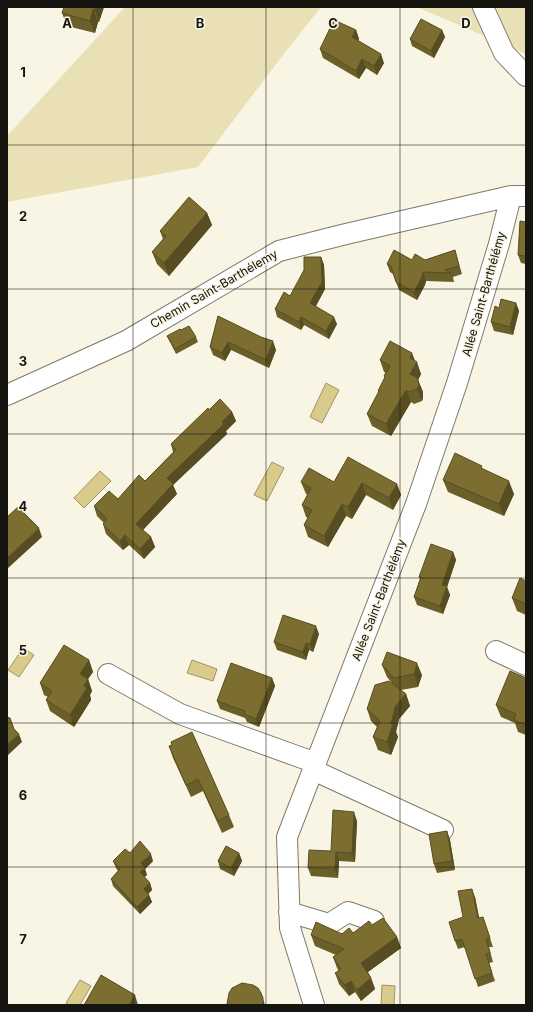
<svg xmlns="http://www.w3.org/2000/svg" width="533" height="1012" font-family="Inter,sans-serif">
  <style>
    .green { fill: #e9e0b6 }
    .water { fill: #d9cb8b; stroke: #9e9466 }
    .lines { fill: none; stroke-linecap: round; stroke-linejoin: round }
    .minor-casing { stroke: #7d7a6b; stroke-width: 22 }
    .minor { stroke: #fff; stroke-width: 20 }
    .wall { fill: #6b5f29 }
    .shaded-wall { fill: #574d22 }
    .building { fill: #7c6e30; stroke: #574d22 }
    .grid { fill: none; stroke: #15140e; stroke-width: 1; stroke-opacity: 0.55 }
    .labels { text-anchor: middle; stroke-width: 3; stroke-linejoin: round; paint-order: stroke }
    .street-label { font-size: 12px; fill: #15140e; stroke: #f9f5e4 }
    .grid-label { font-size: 13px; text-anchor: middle; font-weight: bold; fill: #15140e; stroke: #f9f5e4; stroke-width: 3; stroke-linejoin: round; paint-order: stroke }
  </style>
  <rect width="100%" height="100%" fill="#f9f5e4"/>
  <!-- green -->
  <path class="green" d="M125,7h196l-38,48 -85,112 -191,35v-66z
    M417,7h109v47z"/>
  <!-- water -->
  <path class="water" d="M326,383l13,7 -17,33 -12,-6z
    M272,462l12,6 -17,33 -13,-6z
    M100,471l11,10 -27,27 -10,-10z
    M23,648l11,7 -15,22 -11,-7z
    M192,660l25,9 -4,12 -26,-8z
    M80,980l11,6 -11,19h-10l-4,-2z
    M382,985l13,1 -1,19h-13z"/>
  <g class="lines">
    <!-- minor casing -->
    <g class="minor-casing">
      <path id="minor" d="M483,7l21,46 22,23
        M7,395l119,-54 153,-90 67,-17 165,-38h15
        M496,651l30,14
        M108,674l72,40 136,49
        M313,770l130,60
        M289,912l40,12 19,-12 26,9
        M314,1005l-24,-77 -3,-91 129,-333 41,-121 42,-139 12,-48"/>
    </g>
    <!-- minor -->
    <use href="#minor" class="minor"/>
  </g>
  <!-- wall -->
  <path class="wall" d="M104,7l-5,15h-1l-3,11 -28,-7 -5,-13z
    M356,30l3,9 -1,1 26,23 -7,12 -11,-7 -7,11 -36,-21 -3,-9z
    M442,30l3,7 -11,21 -22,-12 -2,-7z
    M207,213l5,12 -43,51 -12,-12 -5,-12 11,-13 -3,-8z
    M526,222v42l-5,-1 -3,-8z
    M455,250l7,24 -9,3 1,5 -28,-1 -1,4 -8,15 -18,-10 -6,-16 -3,-2 -3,-8 25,-4h13z
    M321,257l3,8 1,24 -9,17 21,18 -8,15 -25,-14 -3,5 -24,-13 -2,-8 15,-13z
    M516,303l3,8 -6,24 -19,-4 -3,-9 8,-14z
    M218,316l58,34 -7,18 -38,-18 -6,11 -12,-6 -3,-8z
    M181,330l15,7 2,5 -22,12 -9,-18z
    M380,360l35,1 6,13 -3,6 5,12v6l-1,3 -8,3 -3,-2 -20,34 -19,-10 -5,-12 12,-22 -1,-1 7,-13 -1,-2 2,-3 -2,-1z
    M209,410l23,2 4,9 -10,10 1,3 -54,51 4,9 -34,36 8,7 4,10 -11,12 -15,-14 -6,5 -17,-16 -3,-10 1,-1 -7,-7 -3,-10 24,-7 27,-18 28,-29 -2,-8z
    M484,470l30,24 -10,22 -56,-24 -5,-12z
    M301,482h33l63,2 4,11 -8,15 -27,-15 -14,24 -6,-3 -18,31 -20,-10 -4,-12 4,-7 -2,-1 -4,-12 6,-10 -2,-1z
    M453,552l3,8 -9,27 3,8 -7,19 -26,-9 -3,-8 6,-18 -1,-2z
    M526,581v34l-9,-4 -5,-13z
    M319,634l-6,18 -4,-2 -3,10 -29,-10 -3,-8z
    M89,660l4,12 -5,7 4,12 -2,4 1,5 -17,27 -24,-16 -4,-11 2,-3 -4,-2 -4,-12z
    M382,665l40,10 -4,12 -17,3 5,4 4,12 -11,13 -3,13 2,5 -7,18 -13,-5 -5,-13 4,-10 -6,-6 -4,-12 25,-26 -5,-6z
    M272,678l3,8 -16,41 -12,-5 -2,-4 -25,-9 -3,-8z
    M526,678v57l-8,-3 -3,-9 -14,-6 -5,-12z
    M169,746l60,69 5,12 -12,6 -19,-42 -12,6 -18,-39z
    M357,821l-2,41 -16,-1 -1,17 -27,-2 -3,-8 23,-17z
    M447,831l3,9 5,30 -18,3 -3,-9z
    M130,853l23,8 -8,8 2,6 -3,2 6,6 2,7 -4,4 1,1 3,7 -12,12 -27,-28 -2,-7 7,-8 -2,-3 -3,-7z
    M239,853l3,8 -8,15 -14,-7 -2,-8z
    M475,897l4,21 4,-1 10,30h-4l4,15 -4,1 6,18 -17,6 -13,-40 -7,2 -3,-8 8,-24z
    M372,925l25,12 4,11 -33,24 3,6 4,11 -14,12 -6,-9 -6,4 -10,-12 -4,-11 4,-2 -2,-3 -4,-11 3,-2 -21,-9 -4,-11 42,-2z"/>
  <!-- shaded-wall -->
  <path class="shaded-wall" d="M96,7h8l-5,15 -4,-12z
    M93,9l5,13 -3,11 -5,-12z
    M356,30l3,9 -4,7 -3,-9z
    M442,30l3,7 -11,21 -3,-7z
    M381,54l3,9 -7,12 -3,-9z
    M362,59l4,9 -7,11 -3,-8z
    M207,213l5,12 -43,51 -5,-13z
    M321,257l3,8 1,24 -12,22 -3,-8z
    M423,272l3,9 -1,4 -8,15 -3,-8z
    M516,303l3,8 -6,24 -3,-8z
    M301,317l3,8 -3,5 -2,-8z
    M334,317l3,7 -8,15 -3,-8z
    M273,341l3,9 -7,18 -3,-8z
    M228,342l3,8 -6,11 -3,-8z
    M412,353l4,10 1,-1 4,12 -6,12 -5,-12v-16z
    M418,380l5,12v6l-1,3 -5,-12z
    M406,390l5,12 -20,34 -5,-12z
    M232,412l4,9 -10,10 1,3 -54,51 4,9 -37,39 -4,-9 31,-46z
    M509,481l5,13 -10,22 -5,-12z
    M362,483l4,12 -14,24 -4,-12z
    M397,484l4,11 -8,15 -4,-12z
    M342,504l4,12 -18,31 -4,-11z
    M39,528l3,9 -35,32v-11z
    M125,535l4,10 -6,5 -3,-9z
    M151,537l4,10 -11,12 -4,-10z
    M453,552l3,8 -9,27 3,8 -7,19 -3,-8 2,-21z
    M316,626l3,8 -6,18 -3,-8z
    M306,643l3,7 -3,10 -3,-8z
    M89,660l4,12 -5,7 4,12 -2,4 1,5 -17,27 -4,-12 10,-41z
    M417,663l5,12 -4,12 -4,-13z
    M272,678l3,8 -16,41 -3,-8z
    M406,694l4,12 -11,13 -3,13 2,5 -7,18 -4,-13 4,-18 4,-17z
    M19,734l3,8 -15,14v-11z
    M354,812l3,9 -2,41 -3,-9z
    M447,831l3,9 5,30 -3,-9z
    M336,852l3,9 -1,17 -3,-9z
    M239,853l3,8 -8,15 -3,-8z
    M151,854l2,7 -8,8 2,6 -5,4 -2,-7 1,-9z
    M150,883l2,7 -6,6 -2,-7z
    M472,889l3,8 6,30 -3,-9z
    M149,895l3,7 -12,12 -3,-7z
    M397,937l4,11 -36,26 -4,-11z
    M371,978l4,11 -14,12 -4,-11z
    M351,981l4,11 -6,4 -4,-11z
    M261,993l4,12h-2z
    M135,995l3,10h-9z"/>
  <!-- building -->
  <path class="building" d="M64,7h32l-1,3 -2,-1 -3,12 -28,-8z
    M421,19l21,11 -11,21 -21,-12z
    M334,20l22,10 -4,7 29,17 -7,12 -12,-7 -6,12 -36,-22z
    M189,197l18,16 -43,50 -12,-11 14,-16 -6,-5z
    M520,221l6,1v34l-8,-1z
    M394,250l18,10 3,-6 10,6 30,-10 4,16 -14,4 6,3 -28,-1 -1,5 -8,15 -18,-10 -5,-16 -4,-2z
    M304,257h17l1,25 -12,21 24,14 -8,14 -25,-14 -2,5 -24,-13 9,-17 6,4 14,-26z
    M501,299l15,4 -6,24 -19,-5 4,-16 4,2z
    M218,316l43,21 12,4 -7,19 -38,-18 -6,11 -12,-6z
    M189,326l7,11 -21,12 -8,-13 13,-7 1,1z
    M390,341l22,12 -2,5 7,4 -7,12 6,3 2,3 1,6 -2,3 -8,3 -3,-2 -20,34 -19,-10 12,-23h-1l7,-14 -1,-1 6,-10 -10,-6z
    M220,399l12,13 -10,10 2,2 -57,54 6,6 -37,40 15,13 -11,12 -15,-14 -5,6 -17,-17 4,-5 -13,-13 15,-15 9,8 21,-24 6,6 31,-31 -5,-6 37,-36 1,2z
    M455,453l27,13 -1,2 28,13 -10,23 -56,-24z
    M348,457l49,27 -8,14 -27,-15 -14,24 -6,-3 -18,32 -20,-11 8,-15 -10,-5 9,-17 -10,-6 8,-14 25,14z
    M18,507l21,21 -32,30v-41z
    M431,544l22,8 -11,33 5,1 -7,20 -26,-9 7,-20h-2z
    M520,578l6,3v23l-14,-6z
    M283,615l33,11 -6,18 -4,-1 -3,9 -29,-10z
    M64,645l25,15 -9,14 8,5 -4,7 3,2 -17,27 -24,-15 6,-9 -12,-8z
    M387,652l30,11 -3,11 -20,4 -12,-13z
    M231,663l41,15 -16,41 -12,-5 1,-3 -28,-10z
    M510,671l16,7v47l-12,-5 2,-6 -20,-9z
    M389,681l17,13 -11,13 -4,17h2l-6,18 -14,-5 7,-16 -13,-12 8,-24z
    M7,717l3,1 4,11 5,5 -12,11z
    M192,732l37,83 -11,6 -20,-42 -12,6 -17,-39 3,-1 -1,-3z
    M333,810l21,2 -2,41 -16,-1 -1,17 -27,-1 1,-18 22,1z
    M447,831l5,30 -18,3 -5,-30z
    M140,841l11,13 -10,9 4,5 -5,4 10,11 -6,6 5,6 -12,12 -26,-28 9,-10 -7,-8 12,-12 5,4z
    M226,846l13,7 -8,15 -13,-7z
    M472,889l6,29 5,-1 7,21 -4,1 4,14 -4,1 6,19 -17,6 -13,-40 -7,2 -6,-19 14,-5 -5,-26z
    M383,918l14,19 -36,26 10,15 -14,12 -6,-9 -6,4 -10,-12 6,-4 -8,-12 11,-8 -33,-14 5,-13 26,12 7,-6 4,5 16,-12 3,4z
    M101,975l34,20 -6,10h-45z
    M242,983l11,2 5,3 3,5 2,5v7h-35l-1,-1 2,-11 3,-5z"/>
  <!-- grid -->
  <path class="grid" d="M133,7v998M266,7v998M400,7v998M7,145h519M7,289h519M7,434h519M7,578h519M7,723h519M7,867h519"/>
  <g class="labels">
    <!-- street labels -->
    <g class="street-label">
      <text transform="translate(214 289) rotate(-30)" y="4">Chemin Saint-Barthélemy</text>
      <text transform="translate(484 294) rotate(-74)" y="4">Allée Saint-Barthélémy</text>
      <text transform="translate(379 600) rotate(-69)" y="4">Allée Saint-Barthélémy</text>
    </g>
  </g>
  <g class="grid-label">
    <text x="67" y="28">A</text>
    <text x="200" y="28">B</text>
    <text x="333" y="28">C</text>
    <text x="466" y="28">D</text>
    <text x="23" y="77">1</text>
    <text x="23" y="221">2</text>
    <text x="23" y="366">3</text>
    <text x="23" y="511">4</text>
    <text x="23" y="655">5</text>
    <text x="23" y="800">6</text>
    <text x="23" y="944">7</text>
  </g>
  <!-- border -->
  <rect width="533" height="1012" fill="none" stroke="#15140e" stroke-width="16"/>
</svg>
